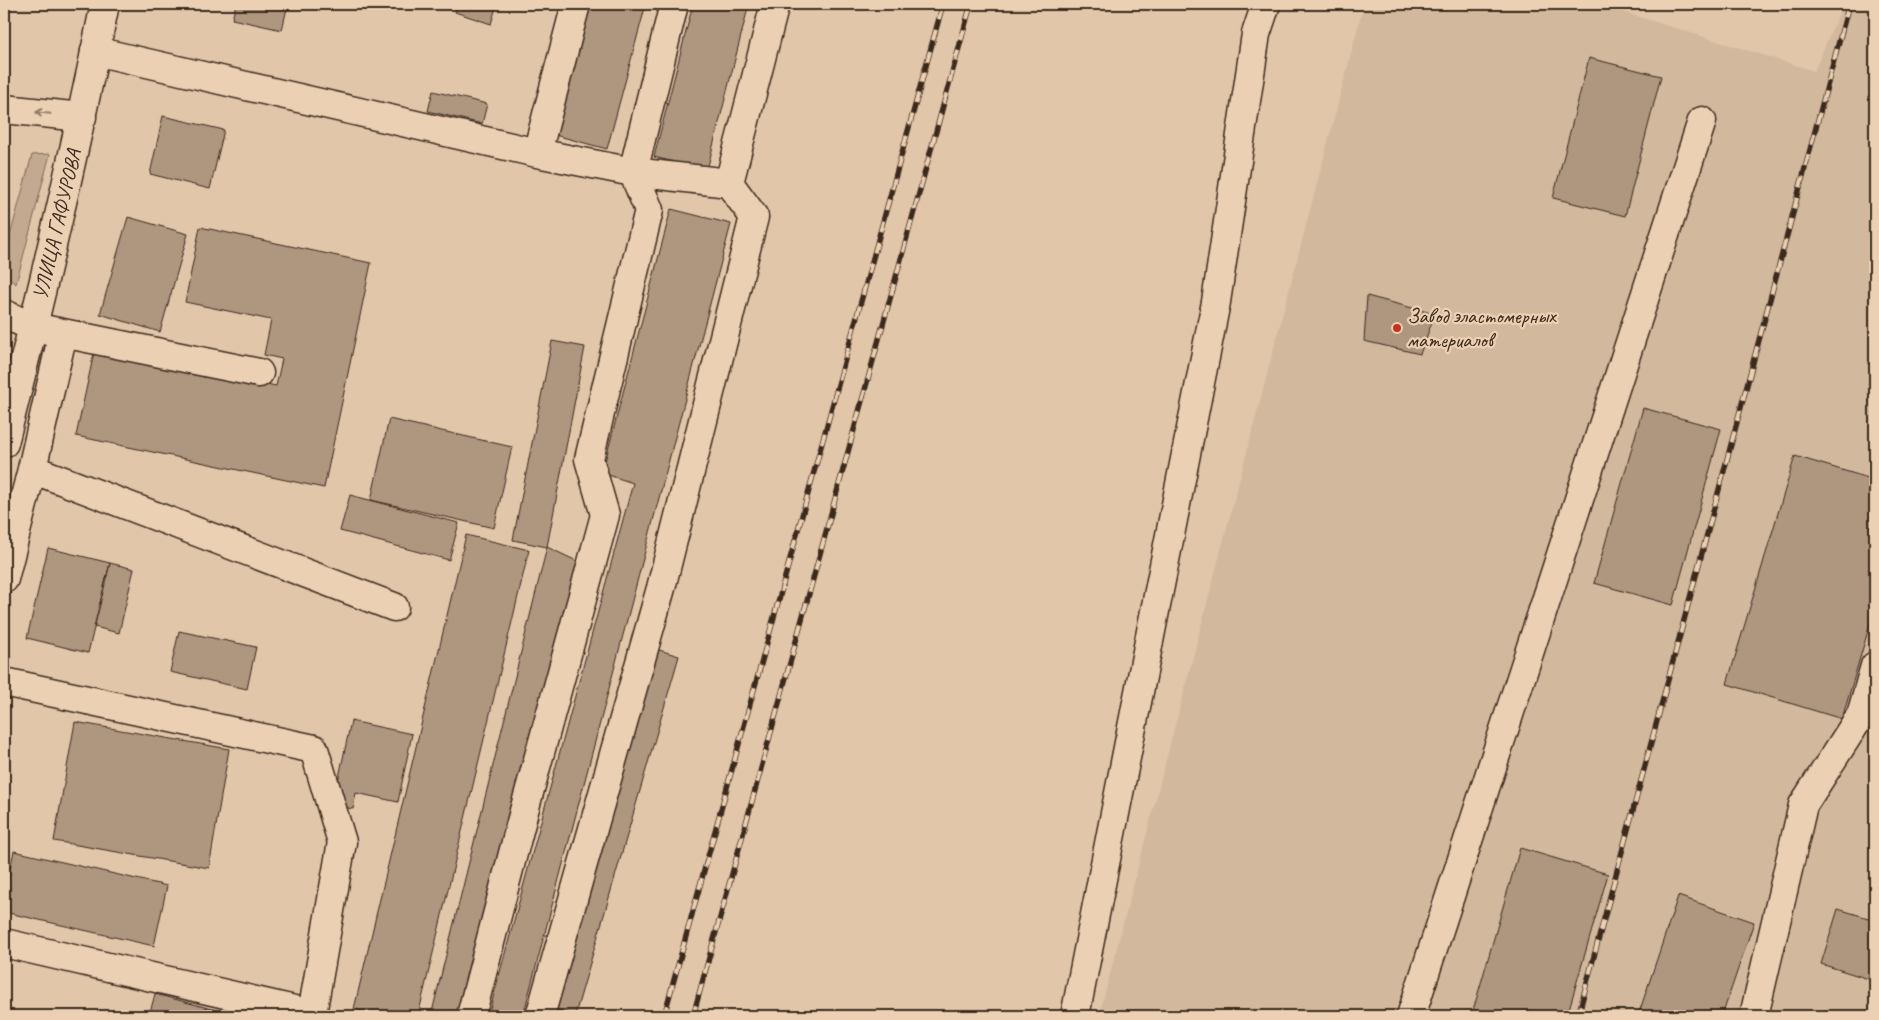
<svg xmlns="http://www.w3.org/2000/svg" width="1879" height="1020" font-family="Caveat,sans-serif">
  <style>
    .built { fill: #d2b89d }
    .green { fill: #c3a990; stroke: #7f6a57 }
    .building { fill: #ae967f; stroke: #3b2a1e }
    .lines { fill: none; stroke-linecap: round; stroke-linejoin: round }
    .minor-casing { stroke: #3b2a1e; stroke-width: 31 }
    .major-casing { stroke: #3b2a1e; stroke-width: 31 }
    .minor { stroke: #ecd0b3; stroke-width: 28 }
    .major { stroke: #ecd0b3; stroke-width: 28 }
    .rail-casing { stroke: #3b2a1e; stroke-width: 5.5 }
    .rail { stroke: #ecd0b3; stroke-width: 4; stroke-dasharray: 11; stroke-linecap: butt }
    .oneway { stroke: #947d68 }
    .poi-dot { fill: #c8321e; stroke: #ecd0b3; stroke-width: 2 }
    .labels { text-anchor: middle; stroke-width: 4.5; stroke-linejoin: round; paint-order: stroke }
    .street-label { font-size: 21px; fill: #3b2a1e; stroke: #ecd0b3 }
    .poi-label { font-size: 21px; fill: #3b2a1e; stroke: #ecd0b3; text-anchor: start }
  </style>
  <rect width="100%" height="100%" fill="#e2c6aa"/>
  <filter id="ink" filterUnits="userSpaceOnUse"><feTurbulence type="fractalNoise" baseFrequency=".02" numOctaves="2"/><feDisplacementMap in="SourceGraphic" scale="10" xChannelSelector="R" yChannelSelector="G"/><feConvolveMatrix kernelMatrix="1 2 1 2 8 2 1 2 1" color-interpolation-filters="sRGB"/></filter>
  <g filter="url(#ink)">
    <!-- built -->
    <path class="built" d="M1364,4h233l217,67 29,-67h32v1012h-776z"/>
    <!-- green -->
    <path class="green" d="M50,154l-34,130 -12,-10v-16l28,-103z"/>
    <!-- building -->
    <path class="building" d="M236,4h52l-6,26 -50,-11z
      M458,4h39l-6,20 -36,-12z
      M585,4h61l-39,145 -56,-15z
      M693,4h56l-42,166 -53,-13z
      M1589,58l72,18 -36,140 -72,-18z
      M433,91l54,13 -5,20 -54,-13z
      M163,116l61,14 -14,59 -60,-15z
      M671,209l60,15 -208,792h-35l145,-533 -31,-10z
      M128,217l60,17 -28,98 -60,-18z
      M200,227l171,36 -47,225 -248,-52 19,-88 181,38 6,-27 -18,-4 7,-35 -86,-18z
      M1367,296l68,18 -15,40 -56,-13z
      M552,341l33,6 -38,200 -34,-7z
      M1643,408l78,21 -48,176 -79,-22z
      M389,419l123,28 -18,81 -123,-28z
      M1795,456l80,24v127l-33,112 -115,-35z
      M350,495l109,28 -10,37 -109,-29z
      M466,535l63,15 -111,466h-34l-30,-7z
      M547,547l32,15 -117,454h-31z
      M48,548l62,15 -22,90 -61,-15z
      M110,563l24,6 -15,64 -25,-6z
      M179,631l77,16 -9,42 -77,-17z
      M656,649l23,7 -104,359 -23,-7z
      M351,721l61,13 -14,68 -42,-9 -3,16 -20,-4z
      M75,722l154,27 -20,119 -155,-27z
      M1520,848l88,26 -41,142h-87l-8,-2z
      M14,851l153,35 -13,60 -150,-34v-14z
      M1678,896l76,26 -32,94h-84z
      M1838,909l37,11v61l-54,-17z
      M155,994l61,16 -2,6h-65z"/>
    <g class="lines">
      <!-- minor casing -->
      <g class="minor-casing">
        <path id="minor" d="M576,4l-39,149 96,19 96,11 46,-179
          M95,51l442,102
          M4,109l78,8
          M4,314l29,13 226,46
          M32,469l31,-136
          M4,579l28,-110 362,138
          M4,682l310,67 28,93 -30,172 -308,-71
          M471,1016l53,-205 81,-296 -16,-56 60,-249 -16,-38 41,-168
          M540,1016l121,-428 93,-371 -25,-34
          M1075,1016l141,-714 40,-268 10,-30
          M1411,1016l291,-895
          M1754,1016l49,-211 58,-90 14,-49"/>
      </g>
      <!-- major casing -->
      <g class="major-casing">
        <g id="major">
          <path id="s1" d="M4,443c37,-146 71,-292 101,-439"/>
        </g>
      </g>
      <!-- minor -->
      <use href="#minor" class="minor"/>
      <!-- major -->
      <use href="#major" class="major"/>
      <!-- rail casing -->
      <g class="rail-casing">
        <path id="rail" d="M664,1016l279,-1012
          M693,1016l278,-1012
          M1578,1016l271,-1012"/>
      </g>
      <!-- rail -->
      <use href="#rail" class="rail"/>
    </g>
    <!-- one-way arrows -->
    <defs><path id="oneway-shaft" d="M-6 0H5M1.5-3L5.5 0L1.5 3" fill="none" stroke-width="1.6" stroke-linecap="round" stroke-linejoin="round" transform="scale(1.25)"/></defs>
    <use class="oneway" href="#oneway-shaft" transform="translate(43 113) rotate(-174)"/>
  </g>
  <!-- markers -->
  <circle class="poi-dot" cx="1397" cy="328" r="5"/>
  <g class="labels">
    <!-- street labels -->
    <g class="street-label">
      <text dy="7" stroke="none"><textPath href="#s1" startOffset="225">УЛИЦА ГАФУРОВА</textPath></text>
    </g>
    <!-- poi labels -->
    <g class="poi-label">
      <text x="1407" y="323">Завод эластомерных<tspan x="1407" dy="24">материалов</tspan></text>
    </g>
  </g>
  <!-- margin -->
  <rect width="1879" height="1020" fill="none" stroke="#ecd0b3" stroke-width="20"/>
  <rect x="10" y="10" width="1859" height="1000" fill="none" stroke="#3b2a1e" stroke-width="2" filter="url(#ink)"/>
</svg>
